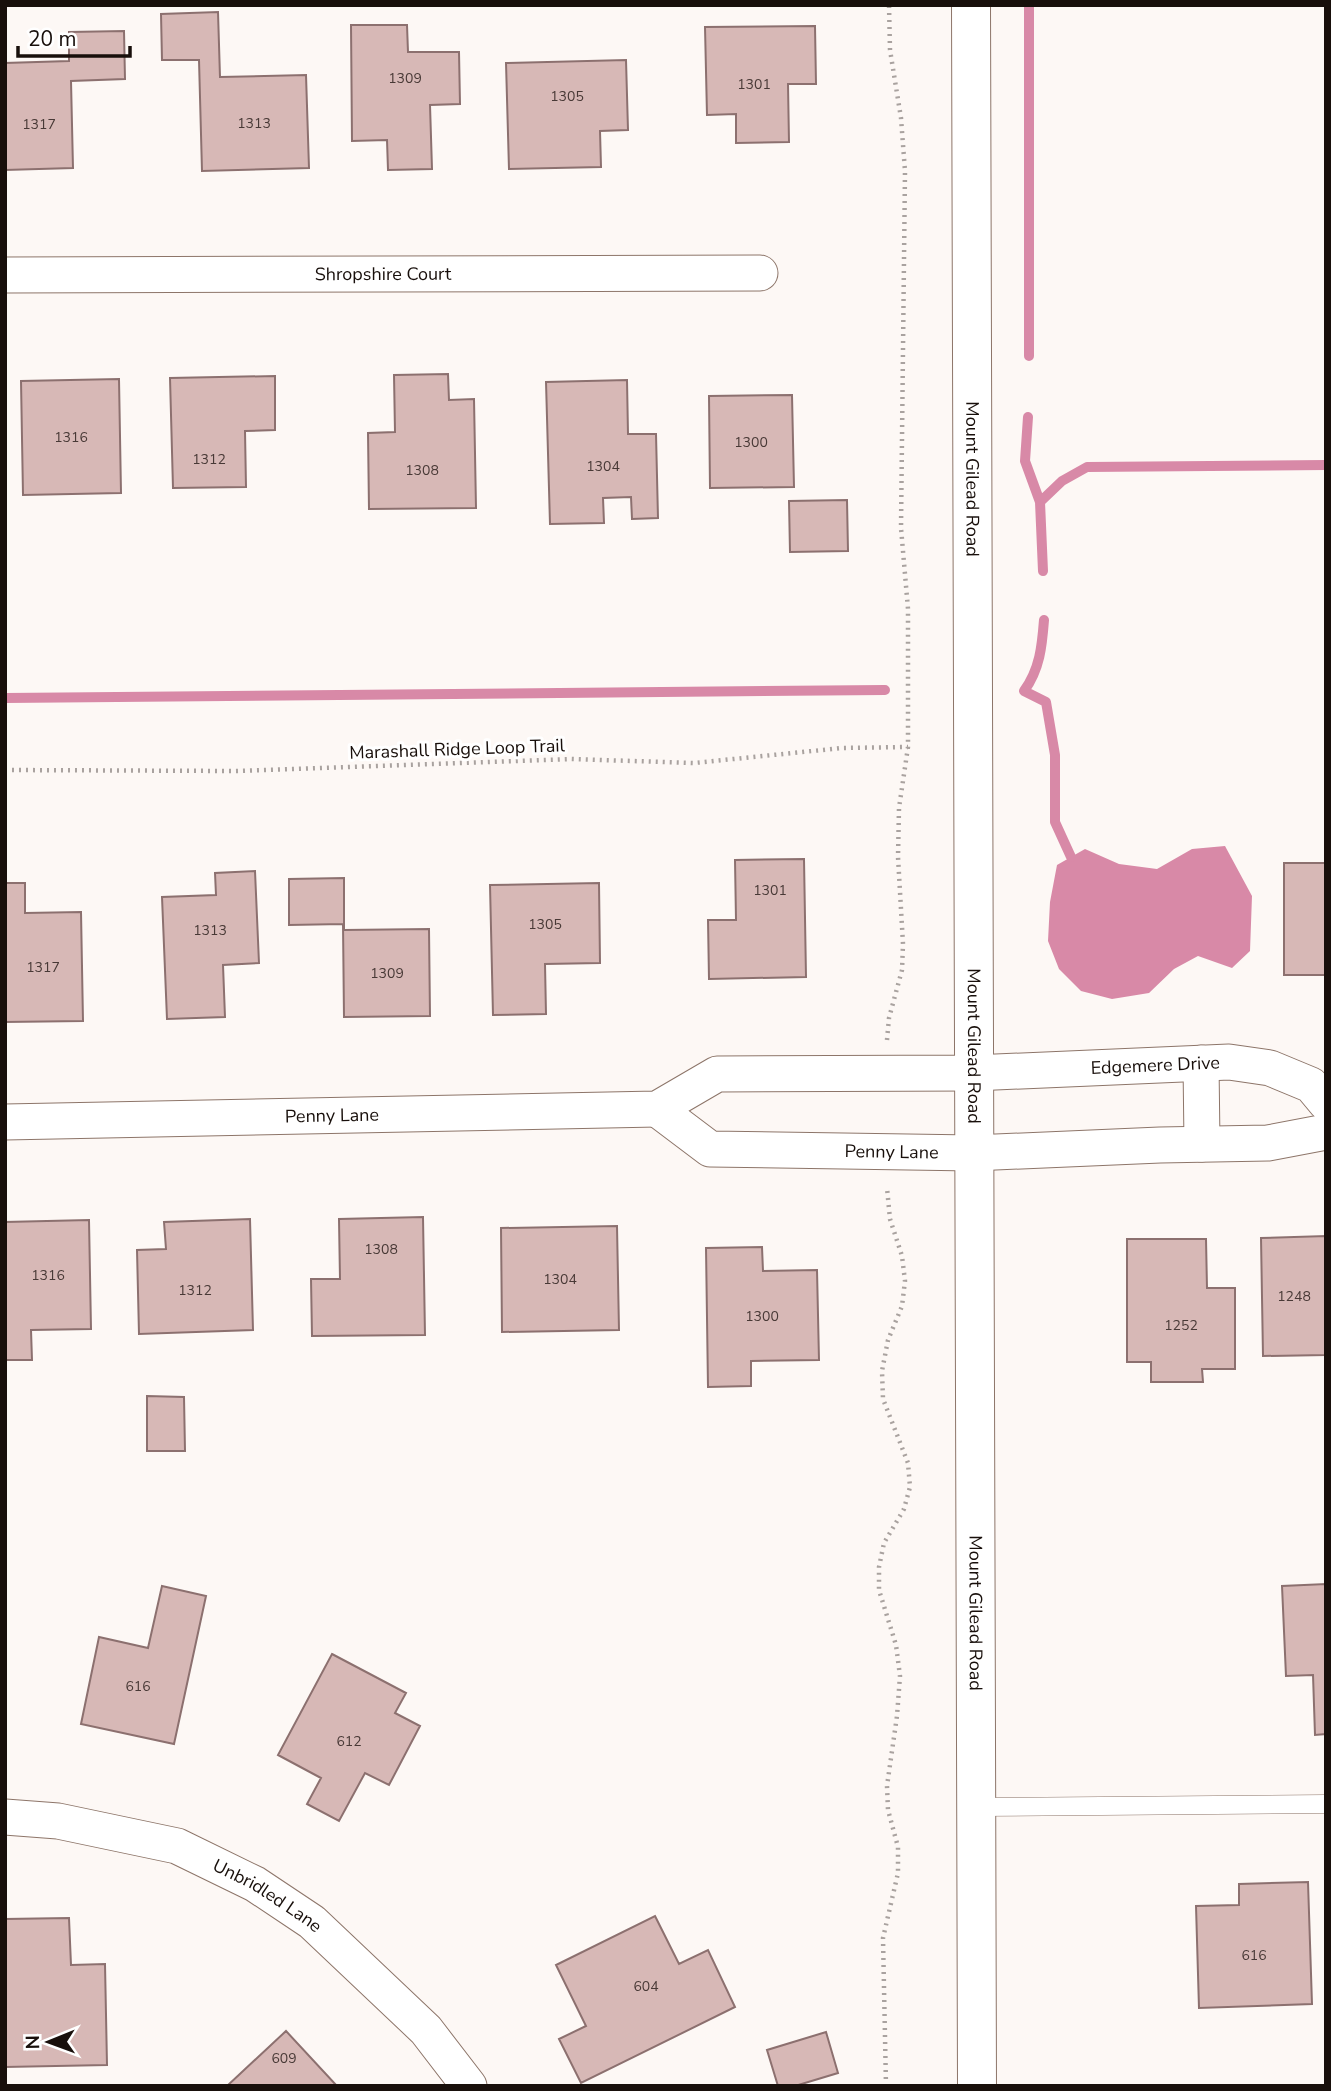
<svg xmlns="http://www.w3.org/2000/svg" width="1331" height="2091" font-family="'Nunito Sans',sans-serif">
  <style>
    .water { fill: #d889a7 }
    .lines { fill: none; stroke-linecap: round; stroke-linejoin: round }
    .stream { stroke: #d889a7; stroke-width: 10 }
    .building { fill: #d7b8b6; stroke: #8c706f; stroke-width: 2 }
    .service-casing { stroke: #8d7569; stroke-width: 19 }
    .minor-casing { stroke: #8d7569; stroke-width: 37 }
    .tertiary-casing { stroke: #8d7569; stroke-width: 40 }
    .path { stroke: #a9a29f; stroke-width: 4.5; stroke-dasharray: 2 5; stroke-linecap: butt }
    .service { stroke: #fff; stroke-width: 18 }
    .minor { stroke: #fff; stroke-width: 35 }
    .tertiary { stroke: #fff; stroke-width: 38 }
    .labels { text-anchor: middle; stroke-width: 6; stroke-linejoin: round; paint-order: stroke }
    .number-label { font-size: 14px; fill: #483936 }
    .street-label { font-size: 18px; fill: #180f0b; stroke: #fff }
  </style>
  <rect width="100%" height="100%" fill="#fdf8f5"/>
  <!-- water -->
  <path class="water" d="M1225,846l27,50 -2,55 -18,17 -34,-12 -24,13 -25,24 -37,6 -31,-8 -22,-22 -11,-28 2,-39 7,-37 28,-16 34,15 38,5 35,-20z"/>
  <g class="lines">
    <!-- stream -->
    <path class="stream" d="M1029,5v351
      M1028,417l-3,44 15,41 3,69
      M1040,502l22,-21 25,-14 239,-2
      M1044,620c-2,26 -4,49 -20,71l22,11 9,53v67l16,35
      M5,698l880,-8"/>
  </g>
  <!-- building -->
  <path class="building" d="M218,12l2,65 86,-2 3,93 -107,3 -3,-111h-37l-1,-46z
    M351,25h56l1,27h51l1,52 -30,1 2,64 -44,1 -1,-30 -35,1z
    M815,26l1,58h-28l1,58 -53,1v-29l-29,1 -2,-88z
    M124,31l1,48 -54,2 2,87 -68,2v-107l64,-2v-29z
    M626,60l2,70 -28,1 1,36 -92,2 -3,-106z
    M448,374l1,26 25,-1 2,109 -107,1 -1,-76 27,-1 -1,-57z
    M275,376v54l-30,1 1,56 -73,1 -3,-110z
    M119,379l2,114 -98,2 -2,-114z
    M627,380l1,54h28l2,84 -26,1 -1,-22 -28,1 1,25 -54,1 -4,-142z
    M792,395l2,92 -84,1 -1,-92z
    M847,500l1,51 -58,1 -1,-51z
    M804,859l2,118 -97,2 -1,-59h28l-1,-60z
    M1284,863h42v112h-42z
    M255,871l4,92 -36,2 2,52 -58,2 -5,-122 54,-2 -1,-22z
    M344,878v52l85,-1 1,87 -86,1 -1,-93 -54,1v-46z
    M5,883h20v30l56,-1 2,109 -78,1z
    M599,883l1,80 -55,1 1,50 -53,1 -3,-130z
    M423,1217l2,118 -113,1 -1,-57h29l-1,-60z
    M250,1219l3,111 -114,4 -2,-84 29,-1 -2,-27z
    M89,1220l2,109 -60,1 1,30h-27v-138z
    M617,1226l2,104 -117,2 -1,-104z
    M1326,1236v119l-63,1 -2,-118z
    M1127,1239h79l1,49h28v81h-33l1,13h-52v-20h-24z
    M762,1247l1,24 54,-1 2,90 -68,1v25l-43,1 -2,-139z
    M147,1396l37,1 1,54h-38z
    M1326,1584v150l-11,1 -2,-60 -27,1 -4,-90z
    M162,1586l44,10 -32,148 -93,-20 18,-87 49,11z
    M332,1654l74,39 -11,20 25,13 -31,59 -24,-12 -26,48 -32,-17 14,-26 -43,-23z
    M1308,1882l4,122 -113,4 -3,-102 43,-1v-21z
    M655,1916l24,48 29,-14 27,57 -154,76 -22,-44 27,-13 -30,-61z
    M69,1918l2,47 34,-1 2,101 -102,2v-148z
    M286,2031l51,55h-110z
    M826,2032l12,41 -43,13h-17l-11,-36z"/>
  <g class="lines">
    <!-- service casing -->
    <g class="service-casing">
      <path id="service" d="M976,1807l350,-3"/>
    </g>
    <!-- minor casing -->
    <g class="minor-casing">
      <g id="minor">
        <path id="s1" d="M5,275l755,-2"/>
        <path d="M1201,1063l1,81"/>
        <path id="s2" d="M657,1109l53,40 263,4 187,-8 108,-2 58,-11"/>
        <path id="s3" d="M5,1122l652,-13 60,-35 256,-1 256,-11 41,6 41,17 15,18"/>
        <path id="s4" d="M5,1817l53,4 119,25 78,38 57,38 114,108 43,56"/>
      </g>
    </g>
    <!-- tertiary casing -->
    <g class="tertiary-casing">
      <g id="tertiary">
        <path id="s5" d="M971,5l6,2081"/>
      </g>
    </g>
    <!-- path -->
    <path class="path" d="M5,770l231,1 335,-12 123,4 148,-15 66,-1
      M887,1040l2,-22 13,-48 1,-26 -5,-87 1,-49 9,-61v-138l-7,-81 4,-357 -4,-53 -11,-68 -1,-45
      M886,2086l-3,-148 15,-65v-26l-10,-37 -1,-24 10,-70 3,-40 -4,-31 -17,-55v-23l5,-24 20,-34 6,-22 -2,-24 -25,-64 -1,-28 6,-31 14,-34 3,-25 -3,-25 -12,-37 -3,-31"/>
    <!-- service -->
    <use href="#service" class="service"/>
    <!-- minor -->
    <use href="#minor" class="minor"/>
    <!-- tertiary -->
    <use href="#tertiary" class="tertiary"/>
  </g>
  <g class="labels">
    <!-- number labels -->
    <g class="number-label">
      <text x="405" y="83">1309</text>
      <text x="754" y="89">1301</text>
      <text x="567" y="101">1305</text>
      <text x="254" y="128">1313</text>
      <text x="39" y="129">1317</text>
      <text x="71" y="442">1316</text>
      <text x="751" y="447">1300</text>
      <text x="209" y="464">1312</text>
      <text x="603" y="471">1304</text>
      <text x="422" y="475">1308</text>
      <text x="770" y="895">1301</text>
      <text x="545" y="929">1305</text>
      <text x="210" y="935">1313</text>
      <text x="43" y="972">1317</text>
      <text x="387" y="978">1309</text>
      <text x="381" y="1254">1308</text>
      <text x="48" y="1280">1316</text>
      <text x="560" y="1284">1304</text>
      <text x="195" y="1295">1312</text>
      <text x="1294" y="1301">1248</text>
      <text x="762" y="1321">1300</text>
      <text x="1181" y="1330">1252</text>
      <text x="138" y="1691">616</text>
      <text x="349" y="1746">612</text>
      <text x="1254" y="1960">616</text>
      <text x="646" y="1991">604</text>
      <text x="284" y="2063">609</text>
    </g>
    <!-- street labels -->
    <g class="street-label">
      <text dy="6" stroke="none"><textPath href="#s1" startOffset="378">Shropshire Court</textPath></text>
      <text dy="6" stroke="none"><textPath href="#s5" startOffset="474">Mount Gilead Road</textPath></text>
      <text transform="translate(457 749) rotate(-2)" y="6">Marashall Ridge Loop Trail</text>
      <text dy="6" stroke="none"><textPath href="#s5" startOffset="1041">Mount Gilead Road</textPath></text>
      <text dy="6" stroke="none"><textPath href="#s3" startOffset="1160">Edgemere Drive</textPath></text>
      <text dy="6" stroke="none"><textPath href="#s3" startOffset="327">Penny Lane</textPath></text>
      <text dy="6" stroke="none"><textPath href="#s2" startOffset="248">Penny Lane</textPath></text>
      <text dy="6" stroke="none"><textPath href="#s5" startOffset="1608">Mount Gilead Road</textPath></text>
      <text dy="6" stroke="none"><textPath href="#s4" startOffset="278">Unbridled Lane</textPath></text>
    </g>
  </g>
  <!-- border -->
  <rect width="1331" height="2091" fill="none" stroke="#180f0b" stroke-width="14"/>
  <!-- north arrow -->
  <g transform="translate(49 2042) rotate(269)" stroke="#ffffff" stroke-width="5" paint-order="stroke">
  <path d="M0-5L12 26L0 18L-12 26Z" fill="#180f0b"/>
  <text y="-10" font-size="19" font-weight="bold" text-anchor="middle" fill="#180f0b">N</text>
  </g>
  <!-- scale -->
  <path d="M18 46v10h112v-10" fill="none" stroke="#180f0b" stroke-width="3.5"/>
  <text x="28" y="46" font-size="21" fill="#180f0b" stroke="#ffffff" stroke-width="5" paint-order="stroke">20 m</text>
</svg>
